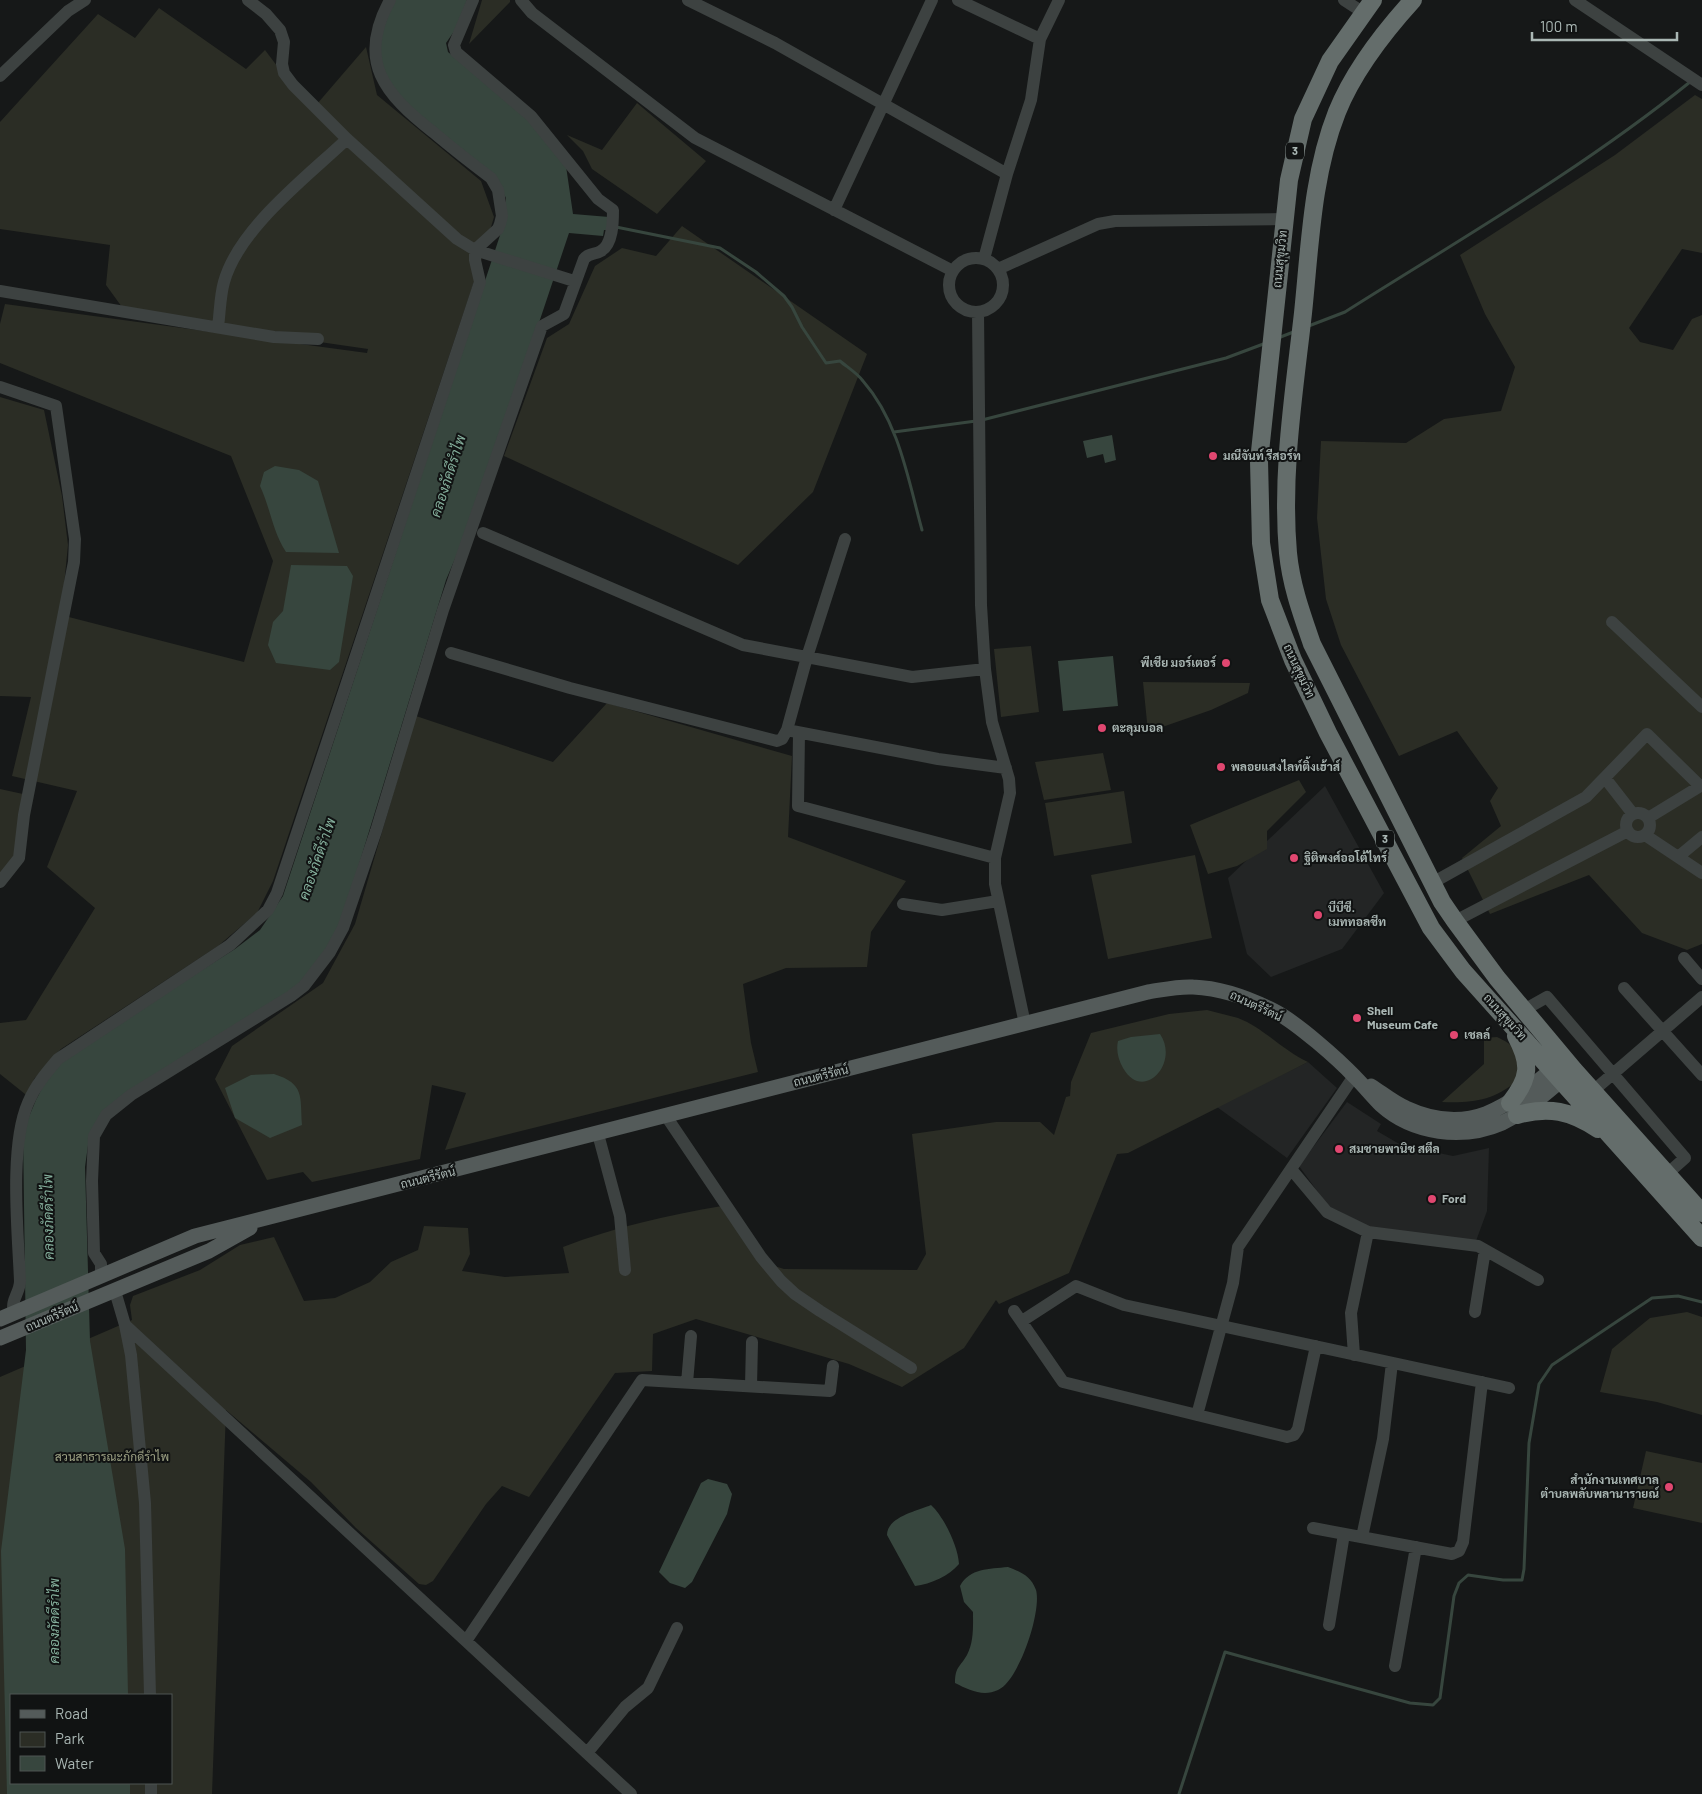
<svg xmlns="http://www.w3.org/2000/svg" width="1702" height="1794" font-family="Barlow,Sarabun,sans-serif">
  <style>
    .built { fill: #232525 }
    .green { fill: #2b2d25; fill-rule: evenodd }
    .water { fill: #37463e }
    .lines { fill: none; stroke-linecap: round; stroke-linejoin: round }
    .stream { stroke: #37463e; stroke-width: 3 }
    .minor { stroke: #3d4241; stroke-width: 12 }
    .major { stroke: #545b5a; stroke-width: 15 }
    .highway { stroke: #646d6b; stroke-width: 18 }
    .poi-dot { fill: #e04770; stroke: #111313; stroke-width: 2 }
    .labels { text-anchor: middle; stroke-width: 4; stroke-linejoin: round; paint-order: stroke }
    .shield { fill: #111313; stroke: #7c8684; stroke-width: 1 }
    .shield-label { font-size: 11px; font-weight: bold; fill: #aab7b4 }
    .street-label { font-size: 12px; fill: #aab7b4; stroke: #111313 }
    .poi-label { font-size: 12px; font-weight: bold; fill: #aab7b4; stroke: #111313; text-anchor: start }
    .park-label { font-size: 12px; fill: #9ca083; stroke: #111313 }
    .water-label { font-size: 14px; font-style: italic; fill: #84ae9b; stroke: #111313 }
  </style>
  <rect width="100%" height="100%" fill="#161818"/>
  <!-- built -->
  <path class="built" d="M1325,786l59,107 -42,56 -71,28 -24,-23 -19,-76z
    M1308,1062l29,26 -50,70 -70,-51z
    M1347,1102l34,22 -4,7 24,14 52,11 36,-8 -2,63 -11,30 -107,-14 -41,-21 -29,-40z"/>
  <!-- green -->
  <path class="green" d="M482,0h28v2l-41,42z
    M159,8l87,61 19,-19 46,61 55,-64 11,48 104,86 13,36 -13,44 -208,620 -16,32 -39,33 -157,103 -27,30 -4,19 -30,-24v-51l26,-3 69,-112 -48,-41 30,-76 -65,-15 19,-79 -31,-1v-299l44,13 18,86 6,49 -7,70 183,47 29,-101 -42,-105 -231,-93v-39l5,-20 362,49 1,-4 -241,-35 -21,-29 4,-40 -110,-16v-107l98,-108 37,24z
    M1695,95l7,4v154l-20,-4 -53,79 11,14 33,8 19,-31 10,-4v629l-15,6 -45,-17 -53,-58 -99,39 -28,-56 39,-32 -11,-25 8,-13 -41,-57 -58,25 -58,-111 -15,-46 -9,-81 4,-77 85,2 38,-24 57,-8 14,-44 -30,-53 -25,-59 155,-100z
    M637,103l69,58 -49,53 -65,-45 -9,-18 -16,-16 35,15z
    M682,226l185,128 -54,138 -75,73 -234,-109 43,-118 22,-14 26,-58 27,-18 34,8z
    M1031,646l8,66 -38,5 -7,-68z
    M1143,682l107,1 -2,10 -37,17 -63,22z
    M607,703l185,53 -4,81 118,44 -35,51 -4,35 -81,1 -43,16 8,59 7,29 -313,78 21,-57 -34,-8 -12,74 -108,23 -9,-10 -36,8 -52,-101 17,-33 91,-63 32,-59 61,-208 137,46z
    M1103,753l8,37 -67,10 -9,-38z
    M1299,780l7,12 -39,39v18l-30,17 -29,8 -18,-49z
    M0,789l23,5 -8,62 -15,21z
    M1124,791l8,52 -78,13 -9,-53z
    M1195,855l17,83 -104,21 -17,-84z
    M1207,1010c10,3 21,5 31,8 26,10 45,33 70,44l-180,91 -11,1 -48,119 -70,31 -3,-4 -32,48 -62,39 -53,-23 -153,-45 -43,15 -1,37 -37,2 -86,124 -27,-11 -16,18 -53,77 -7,4 -7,-1 -63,-56 -45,-46 -85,-72 -14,384h-212v-417l132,-57 -2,-15 3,-9 67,-26 40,-25 34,-8 30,64 31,-3 35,-16 21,-20 27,-12 6,-24 44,2 2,26 -8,17 43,6 64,-4 -6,-26c52,-20 105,-32 159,-41l40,56 22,7 133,1 9,-16 -14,-120 84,-12h44l14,13 12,-38 4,-1 1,-14 20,-49 78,-19zM11,1695h160v88h-160z
    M1497,1037c24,11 24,20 20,44 -25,20 -44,22 -75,21l42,-38v-26z
    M1687,1312l15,5v98l-45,-13 -57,-10 12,-43 38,-31z
    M1646,1451l56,12v60l-69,-15z"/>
  <!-- water -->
  <path class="water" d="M394,0h73l-12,30 -9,13 2,9 83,67 35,47 7,48 36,3 -1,13h-4l-1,6 -34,-3 -90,269 -33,78 -105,343 -20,34 -30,36 -172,105 -30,40 -4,29 5,174 35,208 3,146h-117v88h119v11h-123l-6,-243 25,-201 -3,-219 13,-31 16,-31 33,-25 150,-95 25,-19 23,-34 223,-679v-19l-9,-17 -95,-79 -19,-28 -4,-33z
    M1112,435l4,25 -11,3 -2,-9 -16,4 -4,-17z
    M275,466l24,4 19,11 21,72 -53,-1c-14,-22 -15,-42 -26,-66l4,-14z
    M291,565l56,1 6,10 -14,86 -9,8 -54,-7 -8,-18 5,-23 10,-11z
    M1113,656l5,50 -55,5 -5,-50z
    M1160,1034c20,29 -17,69 -37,34 -5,-9 -7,-18 -5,-27l13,-4z
    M274,1074c31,10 26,22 28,51l-32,13 -35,-20 -10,-30 26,-13z
    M708,1479l19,5 5,10 -5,20 -35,68 -7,6 -15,-5 -11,-11 42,-89z
    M931,1505c13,12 27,41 28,59 -10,12 -28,20 -44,22l-28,-51c0,-18 30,-24 44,-30z
    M1008,1567c13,5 23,9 28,23 6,21 -17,91 -38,100 -15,7 -29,0 -43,-7 0,-16 5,-16 12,-28 7,-13 6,-29 6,-43l-9,-10 -4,-16c10,-18 29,-17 48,-19z"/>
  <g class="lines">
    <!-- stream -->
    <path class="stream" d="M616,227l104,21 36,24 28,24 8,11 10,20 24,36 14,-2c7,6 17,12 23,20 36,41 45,98 59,149
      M1306,327l39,-15c117,-74 237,-143 345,-230
      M1278,338l18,-7
      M982,420l244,-62 40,-15
      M894,432l82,-11
      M1179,1794l46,-142 185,51 23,2 7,-7 14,-102 5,-13 9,-8 35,5h19l2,-11 5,-126 10,-59 13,-19 100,-67 26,-2 24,6"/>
    <!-- minor -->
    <path class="minor" d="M248,0l18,14 14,16 4,12 -2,22 2,9 9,12 54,54 110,100 18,11 99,31
      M521,0l11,13 163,125 258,133
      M688,0l87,43 232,131
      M958,0l82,39
      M1344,0l20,13
      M1575,0l127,85
      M0,76l68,-65 17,-11
      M834,210l98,-210
      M949 285a27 27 0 1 1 54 0a27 27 0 1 1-54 0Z
      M984,259l23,-85 24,-74 9,-61 19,-39
      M998,269l100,-45 17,-3 170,-2
      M0,291l274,46 44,2
      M978,312l3,293 4,64 7,53 17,57 1,14 -15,65v26l30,140
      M218,327c2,-15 2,-31 6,-45 15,-54 83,-105 123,-143
      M0,387l56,19 19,133 -1,23 -50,253 -5,43 -19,24
      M483,533l260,112 169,32 73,-8
      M1612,622l90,85
      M451,653l119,35 207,53 5,-2 5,-9 20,-73 38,-118
      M792,731l146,28 68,9
      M799,733l-1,73 197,52
      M1605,778l28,36
      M1626 825a12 12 0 1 1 24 0a12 12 0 1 1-24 0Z
      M1648,818l54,-33
      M1645,835l57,38
      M1678,857l24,-20
      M1432,883l154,-86 61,-63 53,52
      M903,904l39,6 56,-9
      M1455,921l173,-90
      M1684,958l18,21
      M1624,988l78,87
      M1524,1010l23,-13 138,161 -18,16
      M1593,1091l109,-94
      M666,1116l95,141 20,24 14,13 25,17 91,57
      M598,1134l22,82 5,54
      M1291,1169l36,43 41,20 110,14 60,34
      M101,1276v-12l-7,-11 -2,-72 2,-45 12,-21 25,-20 160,-99 13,-10 26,-34 13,-24 33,-97 67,-221 99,-284 22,-12 20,-55c5,-7 11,-4 17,-8 12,-7 12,-29 12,-41l-15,-11 -67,-83 -75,-64 -2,-7 19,-45
      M115,1291l10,34 506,469
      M1014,1311l49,71 224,55 7,-2 4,-6 18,-83
      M1475,1312l10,-62
      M14,1313c-4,-13 6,-20 6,-32 -2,-49 -11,-134 8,-178 7,-17 18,-30 30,-44l172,-114 38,-35 9,-17 203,-611 -5,-22v-10l23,-21 2,-5 2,-8 -4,-26 -7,-12c-20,-15 -39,-30 -58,-46 -48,-38 -77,-70 -43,-132
      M1022,1321l54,-35 48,19 385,83
      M125,1325l6,30 14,148 5,192
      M1354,1355l-3,-42 17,-81
      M687,1383l4,-47
      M751,1386l1,-44
      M1197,1415l36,-132 5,-36 116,-171
      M1313,1528l139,26 7,-3 4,-9 19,-160
      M1362,1537l21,-98 9,-76
      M1329,1625l15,-91
      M466,1641l176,-261 188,11 3,-25
      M1395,1666l21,-119
      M587,1753l38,-46 23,-19 29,-60
      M151,1794v-11"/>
    <!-- major -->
    <path class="major" d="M1371,1086c11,7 23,17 35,22 67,31 105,-5 154,-45
      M0,1319l195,-83 953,-244c14,-2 30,-6 45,-5 28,1 58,12 83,25 22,12 61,46 79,65 9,9 17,19 26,28 32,29 82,35 121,18 24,-11 46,-32 67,-49
      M0,1338l209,-87 41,-23"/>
    <!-- highway -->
    <path class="highway" d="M1373,0l-43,61 -27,58 -14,61 -30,281 2,82 9,57 23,60 35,73 103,195 32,43 239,267
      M1413,0c-30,33 -59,70 -76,112 -25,63 -27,134 -34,201 -9,80 -22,160 -15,240 3,32 14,62 24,91l130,258 13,19 42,57 77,92 128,143
      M1510,1103c20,-25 21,-39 6,-67
      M1517,1115c32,-9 54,-4 81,14"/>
  </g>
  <!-- markers -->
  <g class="poi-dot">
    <circle cx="1213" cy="456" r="5"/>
    <circle cx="1226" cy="663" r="5"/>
    <circle cx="1102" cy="728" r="5"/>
    <circle cx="1221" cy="767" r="5"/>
    <circle cx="1294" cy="858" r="5"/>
    <circle cx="1318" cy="915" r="5"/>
    <circle cx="1357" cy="1018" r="5"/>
    <circle cx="1454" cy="1035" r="5"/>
    <circle cx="1339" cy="1149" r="5"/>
    <circle cx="1432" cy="1199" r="5"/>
    <circle cx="1669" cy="1487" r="5"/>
  </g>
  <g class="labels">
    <!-- shield labels -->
    <g class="shield">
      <rect x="1286" y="142.5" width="18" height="17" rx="4"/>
      <rect x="1376" y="830.5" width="18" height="17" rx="4"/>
    </g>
    <g class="shield-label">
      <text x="1295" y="155">3</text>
      <text x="1385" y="843">3</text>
    </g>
    <!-- street labels -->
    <g class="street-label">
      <text transform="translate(1280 259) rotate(-84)" y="4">ถนนสุขุมวิท</text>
      <text transform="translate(1299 671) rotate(65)" y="4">ถนนสุขุมวิท</text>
      <text transform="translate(1256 1006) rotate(25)" y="4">ถนนตรีรัตน์</text>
      <text transform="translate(1505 1017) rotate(48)" y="4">ถนนสุขุมวิท</text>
      <text transform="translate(821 1076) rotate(-14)" y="4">ถนนตรีรัตน์</text>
      <text transform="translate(428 1178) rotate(-14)" y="4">ถนนตรีรัตน์</text>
      <text transform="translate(52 1317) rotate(-23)" y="4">ถนนตรีรัตน์</text>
    </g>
    <!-- poi labels -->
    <g class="poi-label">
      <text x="1223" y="460">มณีจันท์ รีสอร์ท</text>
      <text x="1216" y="667" text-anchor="end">พีเชีย มอร์เตอร์</text>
      <text x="1112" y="732">ตะลุมบอล</text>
      <text x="1231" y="771">พลอยแสงไลท์ติ้งเฮ้าส์</text>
      <text x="1304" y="862">ฐิติพงศ์ออโต้ไทร์</text>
      <text x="1328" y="912">บีบีซี.<tspan x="1328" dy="14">เมททอลชีท</tspan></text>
      <text x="1367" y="1015">Shell<tspan x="1367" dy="14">Museum Cafe</tspan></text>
      <text x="1464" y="1039">เชลล์</text>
      <text x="1349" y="1153">สมชายพานิช สตีล</text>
      <text x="1442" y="1203">Ford</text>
      <text x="1659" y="1484" text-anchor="end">สำนักงานเทศบาล<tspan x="1659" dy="14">ตำบลพลับพลานารายณ์</tspan></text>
    </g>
    <!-- park labels -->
    <g class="park-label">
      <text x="112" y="1461">สวนสาธารณะภักดีรำไพ</text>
    </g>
    <!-- water labels -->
    <g class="water-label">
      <text transform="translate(448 476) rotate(-72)" y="5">คลองภัคดีรำไพ</text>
      <text transform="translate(317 859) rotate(-71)" y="5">คลองภัคดีรำไพ</text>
      <text transform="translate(48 1217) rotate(-91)" y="5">คลองภัคดีรำไพ</text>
      <text transform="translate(54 1621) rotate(-90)" y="5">คลองภัคดีรำไพ</text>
    </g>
  </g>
  <!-- legend -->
  <rect x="10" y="1694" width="162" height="90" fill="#111313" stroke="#4e5553"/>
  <rect x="20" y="1710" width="25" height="8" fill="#545b5a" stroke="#4e5553"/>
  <text x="55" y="1719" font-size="15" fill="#aab7b4">Road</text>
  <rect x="20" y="1732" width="25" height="15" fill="#2b2d25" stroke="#4e5553"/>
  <text x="55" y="1744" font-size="15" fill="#aab7b4">Park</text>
  <rect x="20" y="1756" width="25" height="15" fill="#37463e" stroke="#4e5553"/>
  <text x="55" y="1769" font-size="15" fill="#aab7b4">Water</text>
  <!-- scale -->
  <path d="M1532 32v8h145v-8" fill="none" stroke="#aab7b4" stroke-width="2.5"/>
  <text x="1540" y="32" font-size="15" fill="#aab7b4" stroke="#111313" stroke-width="4" paint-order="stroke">100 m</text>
</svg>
